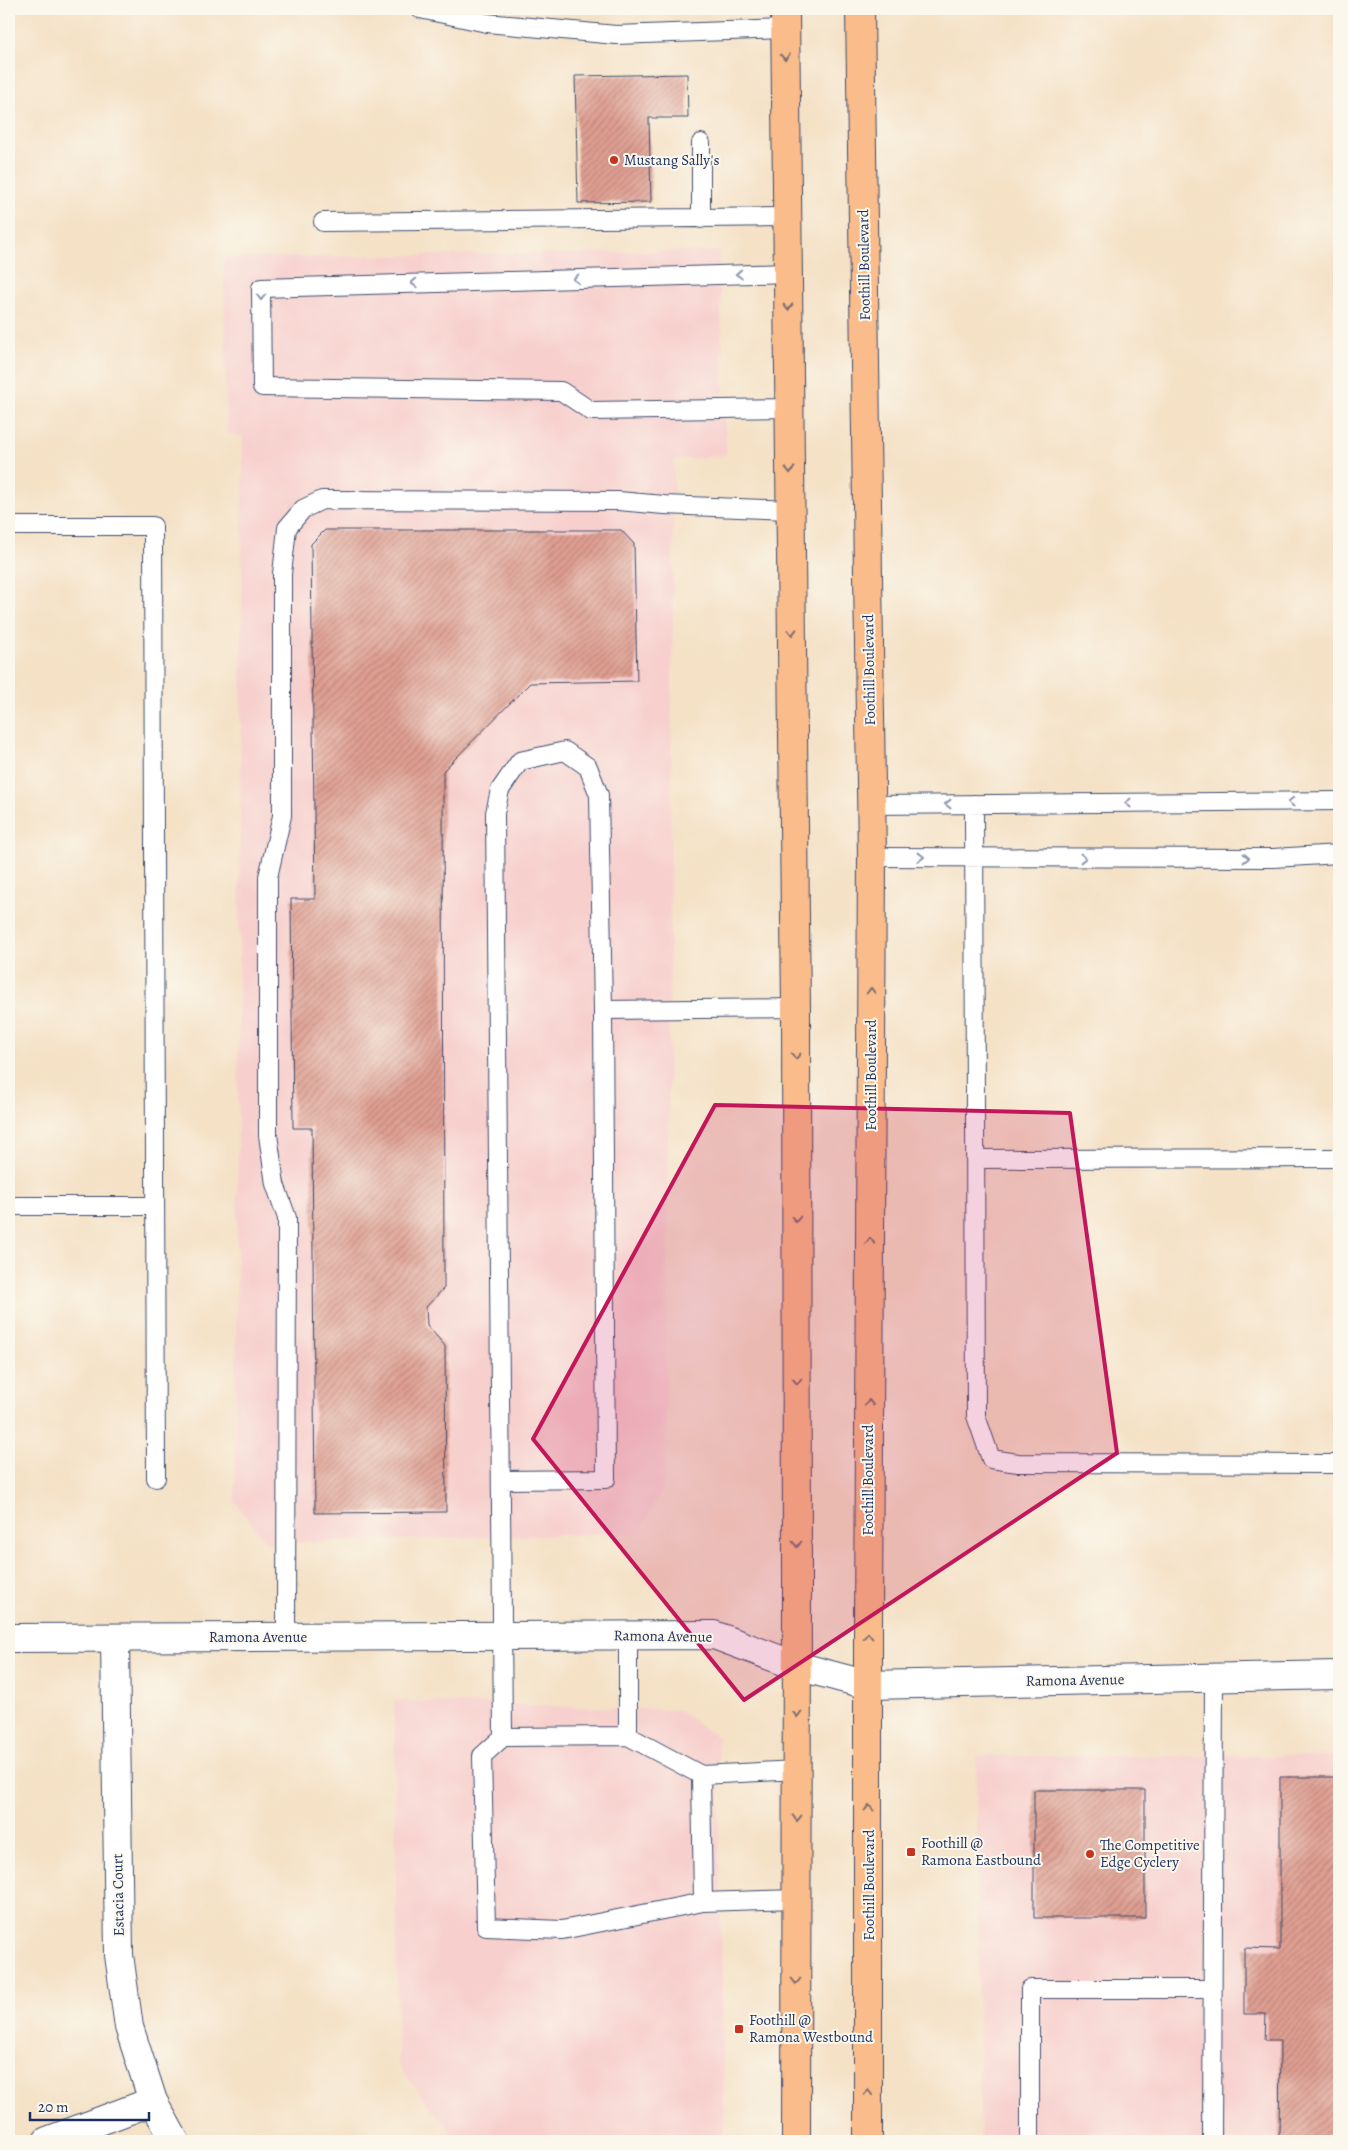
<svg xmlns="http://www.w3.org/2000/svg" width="1348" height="2150" font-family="Alegreya,serif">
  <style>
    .built { fill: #f7d0ce }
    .building { fill: url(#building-hatch) }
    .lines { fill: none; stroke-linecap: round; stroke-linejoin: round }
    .service-casing { stroke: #3c4a6e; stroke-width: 20 }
    .minor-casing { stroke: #3c4a6e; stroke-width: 30 }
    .tertiary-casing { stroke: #3c4a6e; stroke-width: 30 }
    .primary-casing { stroke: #3c4a6e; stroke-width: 30 }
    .service { stroke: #fff; stroke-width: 18 }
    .minor { stroke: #fff; stroke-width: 28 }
    .tertiary { stroke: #fff; stroke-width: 28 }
    .primary { stroke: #f9bc8a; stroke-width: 28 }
    .oneway { stroke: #7f6e72 }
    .oneway2 { stroke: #8d97ae }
    .marked { fill: #c2185b; fill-opacity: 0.2; stroke: #c2185b; stroke-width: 4; stroke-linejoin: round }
    .poi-dot { fill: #c8321e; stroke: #fbf7ec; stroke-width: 2 }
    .labels { text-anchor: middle; stroke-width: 4; stroke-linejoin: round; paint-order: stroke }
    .poi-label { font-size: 15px; fill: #1b2f5e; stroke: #fbf7ec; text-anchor: start }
    .street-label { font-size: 15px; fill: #1b2f5e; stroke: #fbf7ec }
  </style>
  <defs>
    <pattern id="building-hatch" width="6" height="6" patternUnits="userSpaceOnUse" patternTransform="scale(1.25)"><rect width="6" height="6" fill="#e09f92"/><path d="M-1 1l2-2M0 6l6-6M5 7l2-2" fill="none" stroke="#b5827a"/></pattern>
  </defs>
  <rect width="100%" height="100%" fill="#fbf7ec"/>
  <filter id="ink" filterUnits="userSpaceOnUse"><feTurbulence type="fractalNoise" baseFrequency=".02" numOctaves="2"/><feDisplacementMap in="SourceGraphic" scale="10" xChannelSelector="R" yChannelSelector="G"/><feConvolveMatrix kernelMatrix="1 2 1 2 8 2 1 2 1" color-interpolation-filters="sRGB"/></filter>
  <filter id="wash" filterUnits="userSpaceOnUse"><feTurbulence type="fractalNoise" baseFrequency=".0096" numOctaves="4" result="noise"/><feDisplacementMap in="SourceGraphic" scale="20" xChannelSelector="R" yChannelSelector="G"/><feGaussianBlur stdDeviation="1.12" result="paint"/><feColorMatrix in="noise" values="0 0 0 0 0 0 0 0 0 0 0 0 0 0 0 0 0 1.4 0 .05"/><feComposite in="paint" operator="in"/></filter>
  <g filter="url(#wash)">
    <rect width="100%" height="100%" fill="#f4e1c6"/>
    <!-- built -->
    <path class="built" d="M719,251l7,204 -52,5 -9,1022 -25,51 -373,10 -32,-41 8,-1066 -16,-2 -3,-176z
      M394,1701l284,9 40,28 6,403h-267l-59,-76z
      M976,1756h363v385h-359z"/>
    <g id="blocks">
      <!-- building -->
      <path class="building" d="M687,74l1,44h-39l2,84 -73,1 -3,-127z
        M325,530h296l13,14 3,137 -107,2 -87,88 1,517 -18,19 1,18 18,21 1,166 -131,1 -3,-385h-19l-2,-229h24l-4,-355z
        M1280,1777h59v364h-60l1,-101h-15l1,-26h-22v-66l36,1z
        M1034,1790h111v128h-111z"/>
    </g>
  </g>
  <g filter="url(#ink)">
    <use href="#blocks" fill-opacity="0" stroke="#3c4a6e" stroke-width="1"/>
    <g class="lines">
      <!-- service casing -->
      <g class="service-casing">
        <path id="service" d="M420,9l67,14 129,12 169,-6
          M701,143v76
          M323,222l464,-5
          M788,273l-527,15 1,99 299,4 30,20 199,-3
          M9,526h144l3,952
          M974,804l2,612 15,43 27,4 321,1
          M871,805l468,-4
          M872,857l401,1 66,-4
          M796,1008l-193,2 -4,-215 -11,-28 -23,-16 -45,10 -20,29 -5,23 8,924 125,-1 73,39 96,-5
          M975,1159l364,-1
          M9,1206h146
          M501,1480l105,-1 -3,-469
          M628,1635v101
          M286,1637l1,-419 -12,-34 -7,-49v-258l14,-61v-242l5,-46 16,-19 19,-9 296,1 46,4 127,5
          M503,1737l-21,19 4,171 76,3 141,-28
          M701,1775l2,127 93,-3
          M1030,2141v-152h182
          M1212,2141l2,-463"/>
      </g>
      <!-- minor casing -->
      <g class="minor-casing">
        <path id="minor" d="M115,1638l4,317 10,72 24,74 22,40
          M47,2141l106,-40"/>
      </g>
      <!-- tertiary casing -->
      <g class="tertiary-casing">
        <path id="tertiary" d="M9,1638l705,-3 83,31 71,19 471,-10"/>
      </g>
      <!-- primary casing -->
      <g class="primary-casing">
        <path id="primary" d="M785,9l11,999 1,575 -1,558
          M860,9l12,848 -4,766v518"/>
      </g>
      <!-- service -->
      <use href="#service" class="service"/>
      <!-- minor -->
      <use href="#minor" class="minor"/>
      <!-- tertiary -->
      <use href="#tertiary" class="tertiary"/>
      <!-- primary -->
      <use href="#primary" class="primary"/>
    </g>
    <!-- one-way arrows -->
    <defs><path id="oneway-chevron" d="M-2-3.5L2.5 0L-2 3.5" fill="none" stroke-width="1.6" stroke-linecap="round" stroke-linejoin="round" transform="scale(1.25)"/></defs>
    <g class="oneway">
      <use href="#oneway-chevron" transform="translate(785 57) rotate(89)"/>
      <use href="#oneway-chevron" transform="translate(788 307) rotate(89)"/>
      <use href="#oneway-chevron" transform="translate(790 470) rotate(89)"/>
      <use href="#oneway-chevron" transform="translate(792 632) rotate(89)"/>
      <use href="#oneway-chevron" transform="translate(871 991) rotate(-90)"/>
      <use href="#oneway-chevron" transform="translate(796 1056) rotate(90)"/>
      <use href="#oneway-chevron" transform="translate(796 1219) rotate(90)"/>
      <use href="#oneway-chevron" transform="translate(870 1241) rotate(-90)"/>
      <use href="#oneway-chevron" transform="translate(797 1381) rotate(90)"/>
      <use href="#oneway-chevron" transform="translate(869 1403) rotate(-90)"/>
      <use href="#oneway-chevron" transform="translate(797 1544) rotate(90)"/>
      <use href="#oneway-chevron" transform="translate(868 1636) rotate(-90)"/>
      <use href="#oneway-chevron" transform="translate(797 1714) rotate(90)"/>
      <use href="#oneway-chevron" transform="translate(869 1808) rotate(-90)"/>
      <use href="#oneway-chevron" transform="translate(797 1818) rotate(91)"/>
      <use href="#oneway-chevron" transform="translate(796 1981) rotate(90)"/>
      <use href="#oneway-chevron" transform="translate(868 2093) rotate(-90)"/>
    </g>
    <g class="oneway2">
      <use href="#oneway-chevron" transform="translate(739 274) rotate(178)"/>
      <use href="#oneway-chevron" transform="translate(576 279) rotate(178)"/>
      <use href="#oneway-chevron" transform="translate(414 283) rotate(178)"/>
      <use href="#oneway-chevron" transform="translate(261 297) rotate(90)"/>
      <use href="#oneway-chevron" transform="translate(1291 802) rotate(179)"/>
      <use href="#oneway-chevron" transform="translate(1128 803) rotate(180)"/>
      <use href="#oneway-chevron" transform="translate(948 804) rotate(180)"/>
      <use href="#oneway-chevron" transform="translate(921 857)"/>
      <use href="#oneway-chevron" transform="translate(1083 858)"/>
      <use href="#oneway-chevron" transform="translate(1246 858)"/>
    </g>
  </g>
  <!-- marked area -->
  <path class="marked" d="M715,1105l355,8 47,340 -373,247 -211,-261z"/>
  <!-- markers -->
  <g class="poi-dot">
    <circle cx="614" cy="160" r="5"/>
    <rect x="906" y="1847" width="10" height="10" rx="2.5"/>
    <circle cx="1090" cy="1854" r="5"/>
    <rect x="734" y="2024" width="10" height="10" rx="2.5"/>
  </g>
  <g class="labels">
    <!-- poi labels -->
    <g class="poi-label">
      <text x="624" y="165">Mustang Sally's</text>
      <text x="921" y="1848">Foothill @<tspan x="921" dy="17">Ramona Eastbound</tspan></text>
      <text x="1100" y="1850">The Competitive<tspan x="1100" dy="17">Edge Cyclery</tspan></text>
      <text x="749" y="2025">Foothill @<tspan x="749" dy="17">Ramona Westbound</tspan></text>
    </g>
    <!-- street labels -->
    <g class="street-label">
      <text transform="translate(864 265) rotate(-91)" y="5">Foothill Boulevard</text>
      <text transform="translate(869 670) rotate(-91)" y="5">Foothill Boulevard</text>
      <text transform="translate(871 1075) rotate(-90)" y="5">Foothill Boulevard</text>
      <text transform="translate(868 1480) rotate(-90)" y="5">Foothill Boulevard</text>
      <text transform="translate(663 1636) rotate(1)" y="5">Ramona Avenue</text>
      <text x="258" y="1642">Ramona Avenue</text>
      <text transform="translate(1075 1680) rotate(-1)" y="5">Ramona Avenue</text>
      <text transform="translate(869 1885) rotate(-90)" y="5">Foothill Boulevard</text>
      <text transform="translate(118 1895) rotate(-91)" y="5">Estacia Court</text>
    </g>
  </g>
  <!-- margin -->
  <rect width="1348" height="2150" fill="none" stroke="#fbf7ec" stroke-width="30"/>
  <!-- scale -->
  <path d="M30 2112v8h119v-8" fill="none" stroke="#1b2f5e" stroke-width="2.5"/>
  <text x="38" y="2112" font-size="15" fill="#1b2f5e" stroke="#fbf7ec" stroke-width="4" paint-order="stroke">20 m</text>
</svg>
